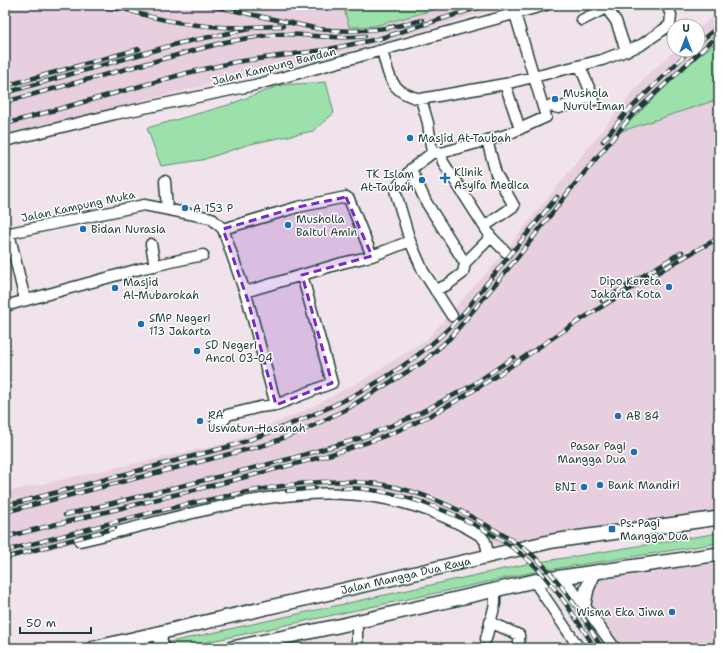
<svg xmlns="http://www.w3.org/2000/svg" width="724" height="653" font-family="'Shantell Sans',sans-serif">
  <style>
    .built { fill: #e7cfdf }
    .green { fill: #9ce0ab; stroke: #5e8e70 }
    .lines { fill: none; stroke-linecap: round; stroke-linejoin: round }
    .minor-casing { stroke: #1f3d34; stroke-width: 13 }
    .major-casing { stroke: #1f3d34; stroke-width: 16 }
    .minor { stroke: #fff; stroke-width: 10 }
    .major { stroke: #fff; stroke-width: 13 }
    .rail-casing { stroke: #1f3d34; stroke-width: 4.5 }
    .rail { stroke: #fff; stroke-width: 3; stroke-dasharray: 9; stroke-linecap: butt }
    .marked { fill: #7b2cbf; fill-opacity: 0.2; stroke: #7b2cbf; stroke-width: 3; stroke-dasharray: 8 5; stroke-linejoin: round }
    .poi-dot { fill: #1f6fb2; stroke: #fff; stroke-width: 1.5 }
    .labels { text-anchor: middle; stroke-width: 3; stroke-linejoin: round; paint-order: stroke }
    .street-label { font-size: 11px; fill: #1f3d34; stroke: #fff }
    .poi-label { font-size: 11px; fill: #1f3d34; stroke: #fff; text-anchor: start }
  </style>
  <rect width="100%" height="100%" fill="#f1e3ec"/>
  <filter id="ink" filterUnits="userSpaceOnUse"><feTurbulence type="fractalNoise" baseFrequency=".025" numOctaves="2"/><feDisplacementMap in="SourceGraphic" scale="8" xChannelSelector="R" yChannelSelector="G"/><feConvolveMatrix kernelMatrix="1 2 1 2 8 2 1 2 1" color-interpolation-filters="sRGB"/></filter>
  <g filter="url(#ink)">
    <!-- built -->
    <path class="built" d="M5,5h502l-126,38 -376,91z
      M719,12v501l-217,37 -19,-15 -90,-37 -105,-6 -142,33 -141,36v-69l223,-49 78,-33 62,-33 59,-38 66,-73 152,-189 30,-27h23v-21z
      M719,553v95h-106l-50,-71z"/>
    <!-- green -->
    <path class="green" d="M343,5h109l-78,21 -25,1z
      M719,40v59l-100,33 71,-69z
      M326,82l8,31 -21,18 -63,13 -48,16 -41,6 -14,-38 81,-23 53,-20z
      M719,533v10l-172,27 -8,-8z
      M531,563l8,8 -360,77h-36z"/>
    <g class="lines">
      <!-- minor casing -->
      <g class="minor-casing">
        <path id="minor" d="M604,5l12,16 10,30
          M582,20l24,-12
          M382,50c7,26 8,43 39,49l84,-15 97,-24 39,-15 29,-20 1,-10 -4,-10
          M580,66l14,34
          M505,84l15,45
          M421,99l7,24 4,30
          M544,107l6,-1 9,2 33,-12
          M5,141l110,-27 140,-29 291,-80
          M441,153l65,-18 40,-18 -31,-103
          M411,169l15,33 39,61
          M165,181l2,28
          M485,226l29,-20 -18,-32 -9,-34
          M223,229l75,-22 48,-10 3,2 23,57
          M9,233l16,67
          M5,234l139,-29 67,13 12,11 25,72 28,104
          M151,244l4,22
          M302,275l40,-12 30,-7 38,-15
          M435,290l12,-5 16,-12 2,-10 26,-26
          M5,306l138,-38 60,-13
          M452,316l-29,-45 -13,-30 -15,-51 16,-21 21,-16h9l2,9 48,75 15,15
          M216,422l9,-3 2,-4 33,-8 16,-2 56,-22 -30,-108 -57,17
          M80,541c138,-32 269,-86 401,-5l4,5 4,15
          M563,578c19,22 34,47 52,70
          M534,581l45,67
          M357,622v26
          M490,622l29,13v13
          M486,639l9,-35v-13"/>
      </g>
      <!-- major casing -->
      <g class="major-casing">
        <g id="major">
          <path d="M584,604l3,-15 7,-16"/>
          <path d="M159,634l3,14"/>
          <path id="s1" d="M94,648l459,-107 166,-23"/>
          <path d="M232,648l106,-22 196,-45 185,-27"/>
        </g>
      </g>
      <!-- minor -->
      <use href="#minor" class="minor"/>
      <!-- major -->
      <use href="#major" class="major"/>
      <!-- rail casing -->
      <g class="rail-casing">
        <path id="rail" d="M86,5l32,4
          M113,5c34,13 72,20 108,22 21,1 42,-1 62,-1
          M208,5l111,24c35,4 69,1 103,-9
          M698,43l21,-17
          M5,86l134,-37
          M5,93l175,-50 69,-14
          M5,102l220,-60c19,-3 37,-7 56,-8 28,0 56,6 84,2
          M5,124l182,-51 48,-11 89,-12 54,-11 108,-34
          M603,141l22,-27 65,-64
          M602,301l80,-49
          M343,488c59,-2 154,39 195,81 22,24 40,52 57,79
          M287,491l28,-3
          M5,506l230,-61c82,-29 164,-63 225,-128 11,-12 21,-27 32,-40 22,-27 43,-53 65,-80
          M5,512l263,-68 38,-15 39,-19 78,-48 27,-24 67,-80 53,-68 63,-76 86,-80
          M65,515l228,-57 68,-20 49,-20 61,-32 43,-29
          M5,537c76,-19 153,-38 229,-57 55,-15 112,-27 165,-50 57,-24 107,-61 158,-95 53,-34 107,-68 162,-97
          M5,551c70,-18 141,-39 212,-53 57,-12 115,-23 173,-12 34,7 67,22 96,39 21,12 41,23 58,41 23,24 40,53 58,82
          M5,558l110,-30"/>
      </g>
      <!-- rail -->
      <use href="#rail" class="rail"/>
    </g>
  </g>
  <!-- marked area -->
  <path class="marked" d="M346,197l26,59 -70,19 30,108 -56,22 -28,-104 -25,-72 75,-22z"/>
  <!-- markers -->
  <g class="poi-dot">
    <circle cx="555" cy="99" r="4"/>
    <circle cx="410" cy="138" r="4"/>
    <path d="M443 172h4v4h4v4h-4v4h-4v-4h-4v-4h4z"/>
    <circle cx="422" cy="180" r="4"/>
    <circle cx="185" cy="208" r="4"/>
    <circle cx="288" cy="225" r="4"/>
    <circle cx="83" cy="229" r="4"/>
    <circle cx="669" cy="287" r="4"/>
    <circle cx="115" cy="288" r="4"/>
    <circle cx="141" cy="324" r="4"/>
    <circle cx="197" cy="351" r="4"/>
    <circle cx="618" cy="416" r="4"/>
    <circle cx="200" cy="421" r="4"/>
    <circle cx="634" cy="452" r="4"/>
    <circle cx="600" cy="485" r="4"/>
    <circle cx="584" cy="487" r="4"/>
    <rect x="608" y="525" width="8" height="8" rx="2"/>
    <circle cx="672" cy="612" r="4"/>
  </g>
  <g class="labels">
    <!-- street labels -->
    <g class="street-label">
      <text transform="translate(274 66) rotate(-14)" y="4">Jalan Kampung Bandan</text>
      <text transform="translate(78 206) rotate(-12)" y="4">Jalan Kampung Muka</text>
      <text dy="4" stroke="none"><textPath href="#s1" startOffset="320">Jalan Mangga Dua Raya</textPath></text>
    </g>
    <!-- poi labels -->
    <g class="poi-label">
      <text x="563" y="97">Mushola<tspan x="563" dy="13">Nurul Iman</tspan></text>
      <text x="418" y="142">Masjid At-Taubah</text>
      <text x="454" y="176">Klinik<tspan x="454" dy="13">Asyifa Medica</tspan></text>
      <text x="414" y="178" text-anchor="end">TK Islam<tspan x="414" dy="13">At-Taubah</tspan></text>
      <text x="193" y="212">A 153 P</text>
      <text x="296" y="223">Musholla<tspan x="296" dy="13">Baitul Amin</tspan></text>
      <text x="91" y="233">Bidan Nurasia</text>
      <text x="661" y="285" text-anchor="end">Dipo Kereta<tspan x="661" dy="13">Jakarta Kota</tspan></text>
      <text x="123" y="286">Masjid<tspan x="123" dy="13">Al-Mubarokah</tspan></text>
      <text x="149" y="322">SMP Negeri<tspan x="149" dy="13">113 Jakarta</tspan></text>
      <text x="205" y="349">SD Negeri<tspan x="205" dy="13">Ancol 03-04</tspan></text>
      <text x="208" y="419">RA<tspan x="208" dy="13">Uswatun-Hasanah</tspan></text>
      <text x="626" y="420">AB 84</text>
      <text x="626" y="450" text-anchor="end">Pasar Pagi<tspan x="626" dy="13">Mangga Dua</tspan></text>
      <text x="608" y="489">Bank Mandiri</text>
      <text x="576" y="491" text-anchor="end">BNI</text>
      <text x="620" y="527">Ps. Pagi<tspan x="620" dy="13">Mangga Dua</tspan></text>
      <text x="664" y="616" text-anchor="end">Wisma Eka Jiwa</text>
    </g>
  </g>
  <!-- margin -->
  <rect width="724" height="653" fill="none" stroke="#fff" stroke-width="20"/>
  <rect x="10" y="10" width="704" height="633" fill="none" stroke="#1f3d34" stroke-width="1.5" filter="url(#ink)"/>
  <!-- north arrow -->
  <g transform="translate(686 38)"><circle r="19" fill="#ffffff" stroke="#a5b1ae"/>
  <path d="M0-3L7 15L0 10L-7 15Z" fill="#1f6fb2"/>
  <text y="-6" font-size="11" font-weight="bold" text-anchor="middle" fill="#1f3d34">U</text>
  </g>
  <!-- scale -->
  <path d="M20 627v6h71v-6" fill="none" stroke="#1f3d34" stroke-width="2"/>
  <text x="26" y="627" font-size="12" fill="#1f3d34" stroke="#ffffff" stroke-width="3" paint-order="stroke">50 m</text>
</svg>
